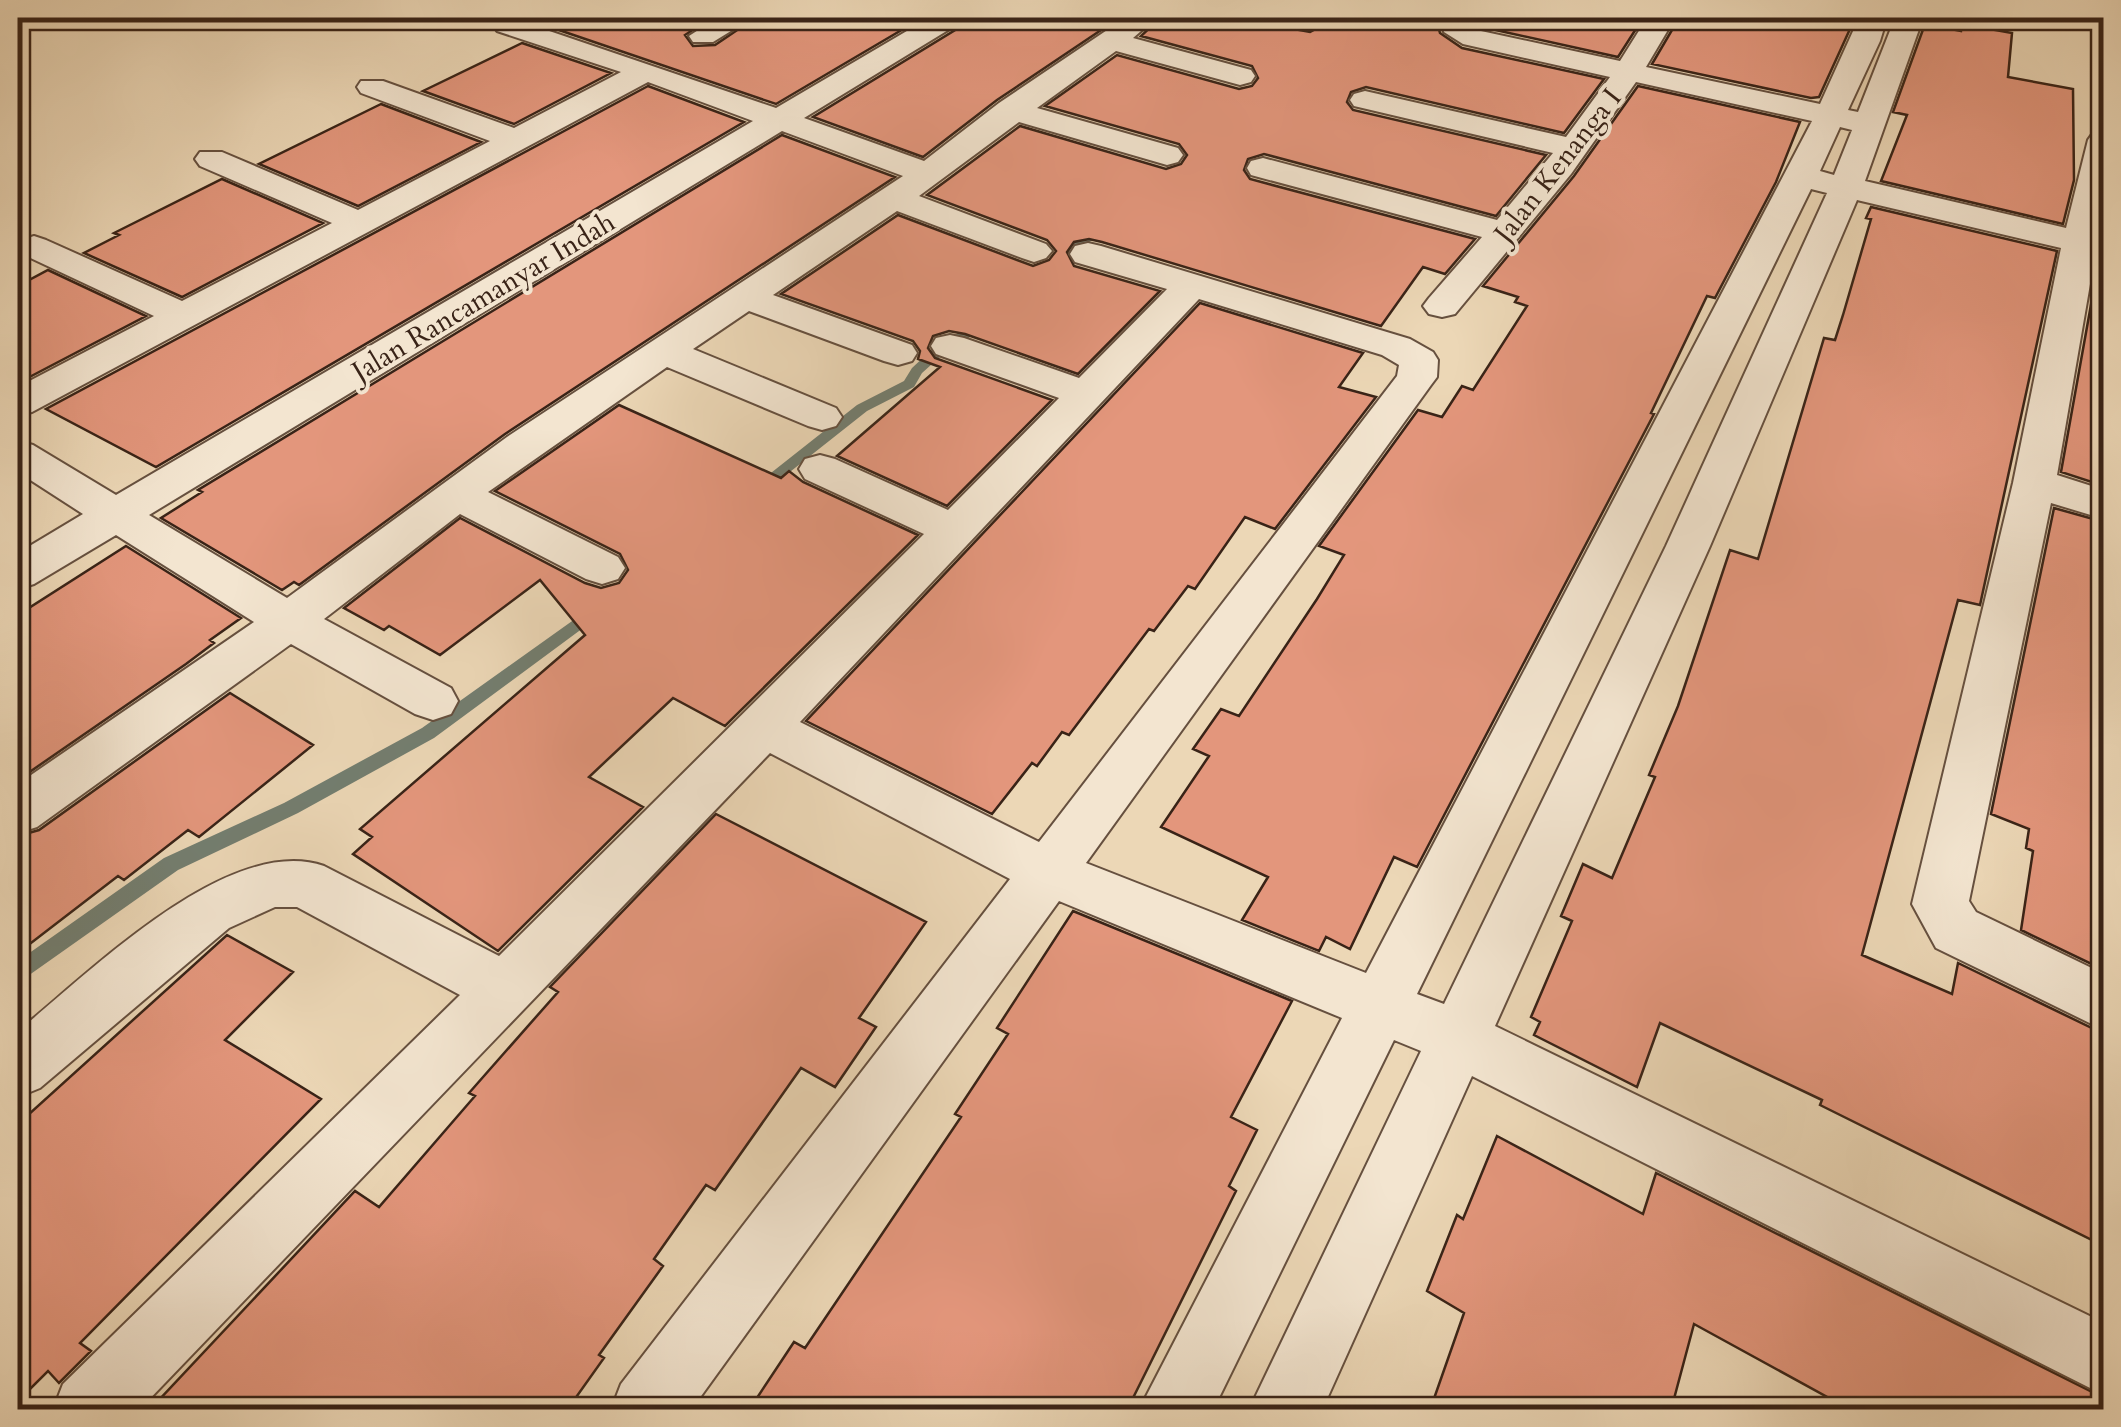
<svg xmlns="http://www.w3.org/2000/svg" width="2121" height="1427" font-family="Cardo,serif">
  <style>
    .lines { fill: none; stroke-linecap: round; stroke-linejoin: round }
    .stream { fill: #737e70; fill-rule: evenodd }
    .building { fill: #e3967c; stroke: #392317; stroke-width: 2.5 }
    .street-casing { stroke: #66503f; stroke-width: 4 }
    .street { fill: #f3e5d0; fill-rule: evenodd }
    .labels { text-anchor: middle; stroke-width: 8; stroke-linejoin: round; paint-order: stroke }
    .far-street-label { font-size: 28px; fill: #392317; stroke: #f3e5d0 }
  </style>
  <rect width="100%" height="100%" fill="#ecd7b6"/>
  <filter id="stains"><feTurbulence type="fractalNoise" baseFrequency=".002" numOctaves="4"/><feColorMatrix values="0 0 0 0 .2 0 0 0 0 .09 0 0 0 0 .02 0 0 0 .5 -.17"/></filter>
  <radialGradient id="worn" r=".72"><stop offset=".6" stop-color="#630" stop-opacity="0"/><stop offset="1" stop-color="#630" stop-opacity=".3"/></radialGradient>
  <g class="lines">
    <!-- stream -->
    <path class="stream" d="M1099,225l6,4 -2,3 -47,35h-8v-6z
      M981,317l7,4 -2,3 -26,21 -9,2 -29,26 -8,14 -47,24 -105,83h-10l-3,-3 3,-3 105,-83 47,-24 8,-13 30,-28 9,-2z
      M596,604l8,6 -2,4 -168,124 -136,75 -120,57 -153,108 -7,3v-20l146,-103 120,-55 138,-75z"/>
  </g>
  <!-- building -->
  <path class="building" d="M575,18h136l-26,17 8,11 22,-1 40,-27h167l-146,86 -223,-76z
    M966,18h153l-122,82 -74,57 -110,-40 147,-90z
    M1160,18h122l7,10 21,4 17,-9 1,-5h116l-6,8 2,7 22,15 142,31 -40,54 -198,-46 -15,5 -4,10 6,8 193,45 -50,61 -232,-62 -16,5 -4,11 6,9 225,60 -30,35 -22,-7 -42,59 -279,-84 -13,-3 -15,3 -7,10 7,14 86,25 -82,83 -113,-40 -16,-3 -16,5 -5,12 7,10 117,42 -105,106 -110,-50 103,-89 -22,-8 2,-8 -7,-10 -132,-47 117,-79 135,51 16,-6 7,-9 -9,-11 -120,-45 93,-69 146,43 15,-5 6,-9 -8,-11 -134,-38 72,-51 122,34 13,-3 6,-8 -6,-12 -111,-30z
    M1481,18h162l-25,39 -136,-30 -5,-2z
    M1679,18h176l-36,79 -8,1 -159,-34z
    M1925,24l36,7 1,-7 50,9 -4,44 65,12 1,91 -11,44 -182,-43 26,-66 -14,-3z
    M522,43l89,30 -97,51 -91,-33z
    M648,86l96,36 -588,345 -110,-58z
    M1638,86l162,36 -24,60 -61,116 -8,-2 -56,117 3,1 -237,453 -23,-10 -44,92 -24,-12 -7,14 -77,-31 26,-43 -107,-50 48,-71 -16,-7 28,-40 18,7 78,-117 27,-44 -25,-9 99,-136 24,7 20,-31 11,4 54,-84 -12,-4 3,-5 -35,-11 91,-110z
    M381,104l100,38 -123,64 -99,-42z
    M782,135l113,42 -390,257 -206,151 -5,-3 -12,8 -121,-72 41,-26 -4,-2z
    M222,179l101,44 -141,74 -98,-44 35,-18 -5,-2z
    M1871,207l186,44 -77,354 -22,-5 -96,355 90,39 6,-31 146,71v212l-284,-141 2,-5 -162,-77 -23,64 -103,-52 6,-13 -9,-5 41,-96 -11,-5 22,-52 29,14 43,-101 -6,-2 29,-69 52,-156 28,9 66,-221 11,2 8,-25 28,-96 -5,-1z
    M2099,260l5,1v225l-43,-14z
    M48,270l98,46 -128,67v-97z
    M1200,303l163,50 -24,34 37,10 -101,132 -30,-12 -50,72 -7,-3 -34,45 -5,-2 -80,106 -7,-3 -25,34 -5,-3 -40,51 -186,-93z
    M619,405l162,73 8,-7 14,11 115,53 -193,191 -52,-28 -84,79 54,30 -145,144 -145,-97 19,-17 -12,-8 225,-194 -45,-55 -100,75 -51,-29 -5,4 -40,-22 116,-90 125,65 16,5 18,-5 9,-13 -8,-16 -125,-63z
    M2054,508l50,14v448l-83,-40 12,-79 -7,-3 3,-19 -38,-15z
    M126,546l115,72 -31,22 4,3 -28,21 -168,116v-165z
    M230,693l83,52 -114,92 -11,-7 -64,50 -6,-4 -100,77v-117l21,-6z
    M716,814l210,108 -67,96 17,9 -41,60 -34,-19 -86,122 -9,-5 -52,74 9,7 -64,89 5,3 -37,52h-422l8,-9 3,2 199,-212 24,16 96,-111 -6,-3 89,-101 -8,-5z
    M1073,911l219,90 -61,116 26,13 -28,56 7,5 -109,219h-378l45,-68 11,6 156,-231 -6,-3 53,-80 -11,-6z
    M227,935l66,37 -68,68 96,59 -241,244 11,8 -32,32 -11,-12 -30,30v-277z
    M1497,1136l146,78 13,-41 448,225v12h-253l-157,-86 -23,86h-241l34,-97 -37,-22 30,-76 6,4z"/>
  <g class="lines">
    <!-- street casing -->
    <g class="street-casing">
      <path id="street" d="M511,18l265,90 153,-90h33l-4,6 -154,94 120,43 75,-58 126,-85h31l-23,20 118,32 4,6 -4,6 -11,3 -124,-34 -79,57 141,40 5,7 -5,7 -11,3 -148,-43 -100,74 127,48 6,7 -6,7 -12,4 -12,-4 -125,-47 -124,84 139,50 5,8 -5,8 -14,4 -14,-4 -135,-50 -56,38 143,59 6,9 -6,9 -14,4 -14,-4 -141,-59 -179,125 130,65 7,11 -7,11 -16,5 -16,-5 -126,-65 -136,105 127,69 7,13 -7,13 -18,6 -18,-6 -124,-70 -254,183 -19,6v-49l236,-162 -138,-87 -82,49 -16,5v-36l65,-39 -65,-42v-31l15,4 83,50 637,-374 -105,-39 -616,330 -14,3v-28l136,-71 -132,-62 -4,-9 4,-5 12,-4 12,4 136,61 150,-78 -132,-57 -5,-7 5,-7h22l136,58 132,-69 -129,-48 -4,-6 4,-6h22l131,47 107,-56 -124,-41 -4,-6 4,-6zM782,131l121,45 -396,261 -220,161 -138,-83z
        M717,18h35l-39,24h-20l-4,-6z
        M1286,18h37l2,2 -14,8 -21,-4z
        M1448,18h29l-6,9 10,4 139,30 27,-43h28l-29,49 174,37 39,-86h28l-7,23 -32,69 10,2 37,-94h28l-58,163 201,47 22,-88 5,-7 11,-2v83l-5,21 5,1v21l-9,-2 -38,220 47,15v29l-53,-16 -82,398 7,11 128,62v56l-168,-82 -24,-44 101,-421 48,-235 -204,-48 -147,346 -215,480 609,297v72l-632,-319 -150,334h-73l172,-359 -27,-11 -181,370h-74l203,-392 -283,-117 -368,509h-80l10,-26 389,-505 -240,-126 -631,657h-86l10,-26 397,-389 -163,-88h-22l-46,21 -189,160 -22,9v-66c71,-57 210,-198 306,-165l175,90 425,-422 -119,-55 -6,-10 6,-10 15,-4 15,4 113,51 111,-112 -123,-44 -5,-8 5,-8 14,-3 14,3 115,40 88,-89 -92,-27 -5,-8 5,-8 13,-3 13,3 309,93 23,13 5,8 -1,17 -6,8 -345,478 280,110 446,-852 -176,-39 -65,92 -116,140 -13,3 -13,-3 -6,-8 6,-8 53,-61 -231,-62 -4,-7 4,-7 12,-3 234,62 56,-67 -199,-47 -4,-6 4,-6 11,-3 201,46 44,-60 -147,-33 -19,-12 -2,-7zM1840,127l12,3 -18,45 -14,-4zM1811,189l16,4 -161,353 -222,458 -27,-10zM1199,299l183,56 17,10 -2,11 -358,466 -239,-120z
        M2073,18h31v11l-27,-5z"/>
    </g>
    <!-- street -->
    <use href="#street" class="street"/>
  </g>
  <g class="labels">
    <!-- far-street labels -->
    <g class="far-street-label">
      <text transform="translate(1557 165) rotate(-52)" y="10">Jalan Kenanga I</text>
      <text transform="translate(483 296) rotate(-31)" y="10">Jalan Rancamanyar Indah</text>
    </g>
  </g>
  <!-- margin -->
  <rect width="2121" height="1427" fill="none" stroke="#ecd7b6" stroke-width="60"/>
  <rect x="20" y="20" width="2081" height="1387" fill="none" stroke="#392317" stroke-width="5"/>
  <rect x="30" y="30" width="2061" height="1367" fill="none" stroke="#392317" stroke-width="2.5"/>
  <rect width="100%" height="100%" filter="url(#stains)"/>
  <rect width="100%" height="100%" fill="url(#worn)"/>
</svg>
